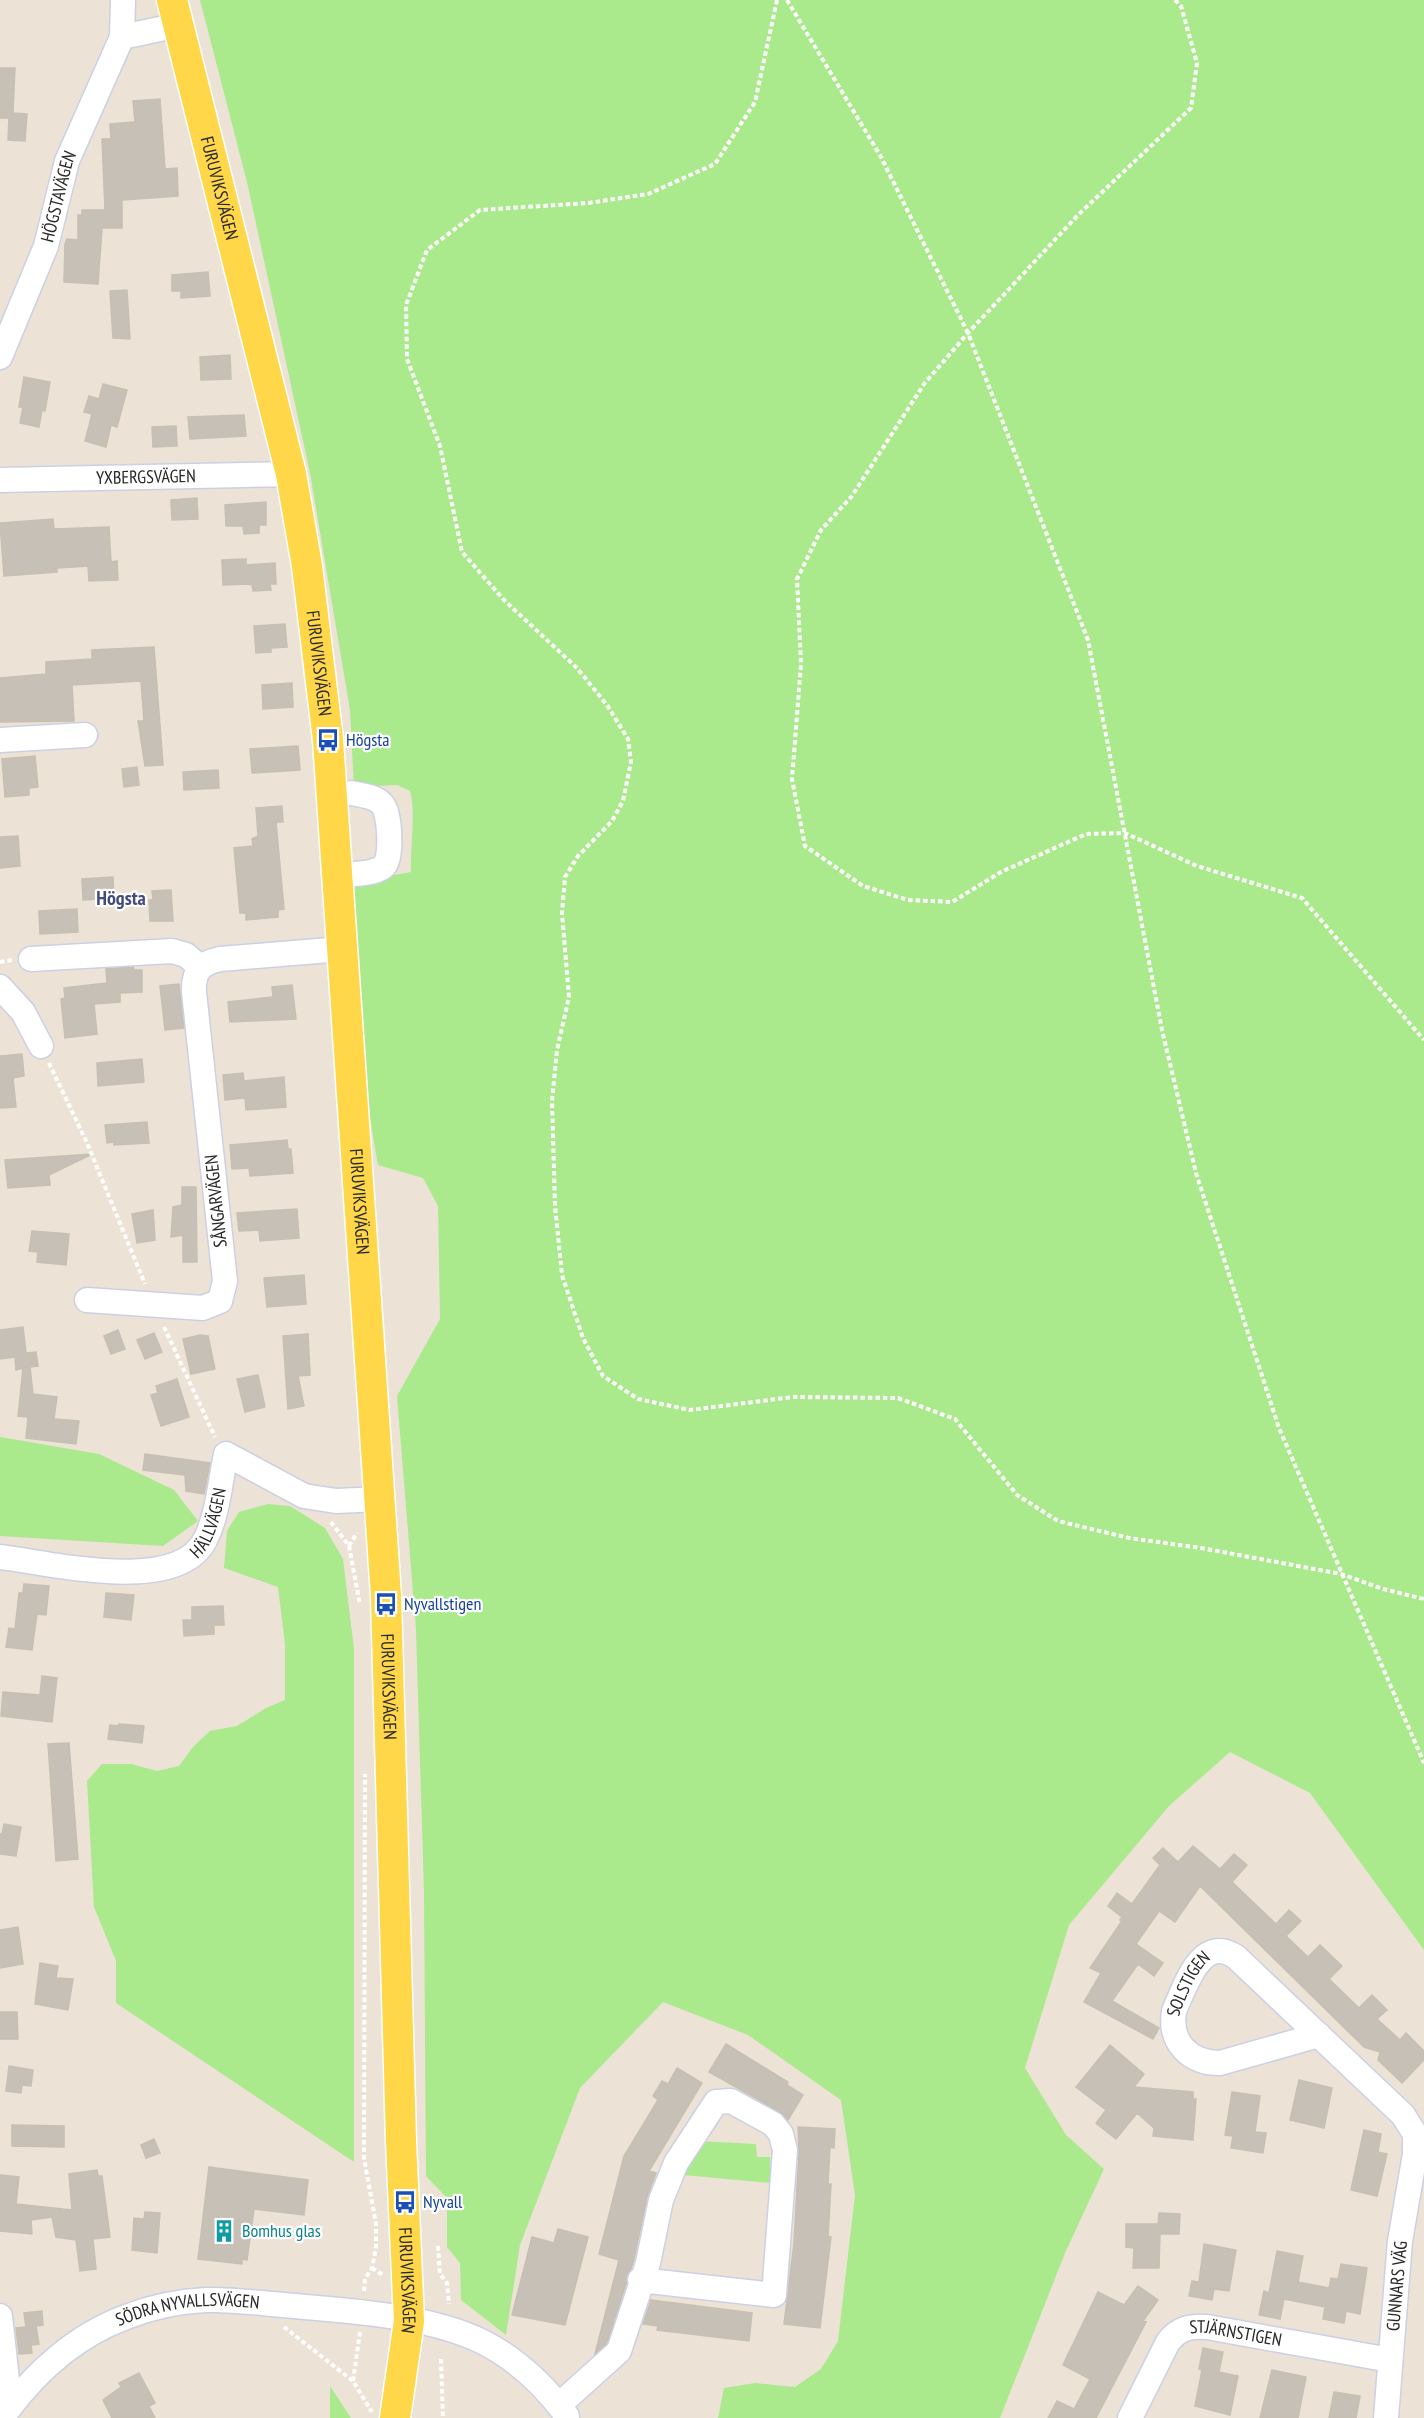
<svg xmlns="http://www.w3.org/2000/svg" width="1424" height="2418" font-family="'PT Sans Narrow',sans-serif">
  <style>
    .green { fill: #aae98c }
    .building { fill: #c7c0b7; stroke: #c7bfb0; stroke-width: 1.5 }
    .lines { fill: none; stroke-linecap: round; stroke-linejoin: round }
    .minor-casing { stroke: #ccd0e3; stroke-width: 27 }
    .major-casing { stroke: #fff; stroke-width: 33 }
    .path { stroke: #fff; stroke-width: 4; stroke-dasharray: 4.5 3; stroke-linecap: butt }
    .minor { stroke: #fff; stroke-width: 24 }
    .major { stroke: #ffd748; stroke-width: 30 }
    .labels { text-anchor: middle; stroke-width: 4.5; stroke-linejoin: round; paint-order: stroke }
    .street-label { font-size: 18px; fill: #272727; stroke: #fff }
    .transit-label { font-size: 18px; fill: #164399; stroke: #fff; text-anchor: start }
    .culture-label { font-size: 18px; fill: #0d838f; stroke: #fff; text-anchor: start }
    .neighbourhood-label { font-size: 20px; font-weight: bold; fill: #434d7c; stroke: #fff }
  </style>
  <rect width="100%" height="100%" fill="#ece3d6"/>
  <!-- green -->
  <path class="green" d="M200,0h1224v1950l-114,-157 -80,-41 -61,54 -100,119 -44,143 41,67 38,34 -39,84 -65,165h-282l6,-30 31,-5 40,4 26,-18 17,-28 17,-146 -14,-95 -93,-65 -85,-33 -83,86 -60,157 -14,90 -45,-35 -1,-37 -13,-16v-49l-21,-22 -2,-284 -8,-263 -19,-233 43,-77 -2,-113 -15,-28 -45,-13 -15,-88 -13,-194 61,-11c-1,-23 5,-61 -1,-81l-13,-6 -43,2 -4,-77 -40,-237 -63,-291z
    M0,1437l99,17 75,36 24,31 -35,25 -163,-10z
    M268,1504l22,2 35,22 18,31 11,90v513l-238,-159v-42l-22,-54 -7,-126 15,-17h29l26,7 22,-5 14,-19 17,-16 27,-5 29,-18 19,-8v-56l-7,-57 -54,-19 3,-37 12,-19z
    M698,2141l58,3 1,13h13v26l-86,-8z
    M330,2386l21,32h-21z"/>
  <!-- building -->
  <path class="building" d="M0,68h15l-2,45 14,1 -2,27 -17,-1 1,-22h-9z
    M160,99l5,70 12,-1 1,28 -56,4v28h-20l-4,56 -34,-2 1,-38 2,-5 11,1v-25h4v-5h23l-3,-71h9l-1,-15 25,-2 -2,-21z
    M208,272l2,24 -29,2v-7h-9v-16z
    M127,290l3,49 -17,-1 -3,-47z
    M230,355l1,24 -30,1 -1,-23z
    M24,377l26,5 -5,29 -3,-1 -3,17 -19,-4 3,-16h-4z
    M103,384l24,6 -10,37 -6,-2 -5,22 -21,-6 7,-27 -8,-2 5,-16 10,3z
    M244,415l2,21 -56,3 -2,-22z
    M176,426l1,20 -24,1 -1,-20z
    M197,498l1,21 -26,1 -1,-20z
    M266,502v23h-7v8l-15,1 -1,-8h-17l-1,-21z
    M53,519l1,10 55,-2 2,35 6,-1 1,19 -29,1 -1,-15 -31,2v4l-53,4 -4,-53z
    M246,559v6l29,-2 1,21h-6l1,6 -18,1 -1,-6 -4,-1 -25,1 -1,-25z
    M285,624l2,23 -16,1v4l-15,1 -2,-27z
    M154,647l9,118 -18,1 -7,-45h6l-3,-40 -69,4 2,36 -74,1v-44l46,-4v-12l46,-3v-9z
    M292,683l1,24 -30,2 -1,-24z
    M298,746l2,24 -48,3 -2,-24z
    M35,756l3,31 -9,1v7l-24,2 -3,-38z
    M137,767l2,18 -15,2 -2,-18z
    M218,770l1,18 -35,2 -1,-18z
    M282,806l1,16h-7l8,87 -6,1v7l-32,3v-7h-6l-6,-65 19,-2 -1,-7 6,-3 -2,-28z
    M18,836l2,30 -20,2v-31z
    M113,877l1,21 -31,2 -1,-21z
    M171,890l2,31h-23l-1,-21h4l-1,-9z
    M77,909l1,23 -38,2 -1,-23z
    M133,967l1,3h8v22l-22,1v9l-26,2 3,30 -32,4 -4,-39 4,-1 -1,-10 43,-5 -1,-14z
    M179,984l5,44 -19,2 -5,-44z
    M292,985l4,34 -66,3 -2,-20 45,-5 -1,-10z
    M22,1054l2,22 -11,2 3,29 -16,1v-52z
    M142,1059l2,23 -46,4 -1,-23z
    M243,1073l1,8 40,-4 2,30 -40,3 -1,-12 -20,2 -2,-25z
    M147,1122l2,21 -35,2v-3l-7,1 -2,-18z
    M287,1140l1,9h3l2,24 -43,3 -1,-8 -17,1 -2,-24z
    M92,1154l-43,21 1,10 -42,3 -3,-28z
    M182,1187h14l1,75h-14v-27l-12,2 2,-30 9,-2z
    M297,1209l2,29 -39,3 -1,-11 -20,1 -2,-18z
    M153,1210l2,30 -18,3 -5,-29z
    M32,1231l37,3 -3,31 -29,-3 1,-10 -9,-1z
    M304,1275l2,29 -39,3 -3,-29z
    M23,1327l3,26 10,-1 2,14 -8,1 3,27 24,3 -3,22 25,2 -3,23 -50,-6 2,-21 -10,-1 5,-48 -7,2 -1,-13 -15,2v-29z
    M118,1330l7,19 -14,5 -7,-18z
    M154,1333l8,19 -17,7 -8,-19z
    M308,1334l2,41 -12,1 6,30 -16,3 -5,-73z
    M200,1335l8,1 7,33 -24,5 -8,-35z
    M258,1375l7,32 -20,5 -8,-33z
    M177,1379l12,38 -28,9 -10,-31 7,-2 -2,-7z
    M145,1454l65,9 -6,31 -18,-3 -1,-16 -42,-5z
    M24,1584l25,2 -3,29 -9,-1 -5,36 -26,-3 3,-19 6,1 4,-36h4z
    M106,1593l28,2 -3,25 -27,-3z
    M223,1606l1,19h-10v9l-30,2 -1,-16h9v-13z
    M42,1676l15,2 -5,44 -51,-6 2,-24 37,3z
    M119,1724l25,2 -2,17 -34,-4 2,-14 9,1z
    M69,1743l9,116 -22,2 -8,-117z
    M4,1824l17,3 -5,29 -16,-2v-20h2z
    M1193,1846l27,23 14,-15 13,11 -15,17 44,42 13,-14 12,11 -15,15 22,21 12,-12 22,21 -13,13 30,29 13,-13 15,15 -10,9 23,21 6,-7 18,18v9l-22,23 -24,-23 2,-8 -16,-5 -164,-161 -25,36 -16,-11 -23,33 27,19 -9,13 -16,-12 -26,37 47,27 -6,11 -69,-37 17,-29 -11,-5 32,-47 -2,-1 2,-3 -14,-11 9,-13 15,11 28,-39 -7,-7 10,-10 15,14z
    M18,1927l5,37 -23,4v-38z
    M40,1963l18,3 -2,12 17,1 -5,31 -33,-6z
    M0,2012h17l1,27h-18z
    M726,2044l62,38 -1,3 16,10 -15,25 -8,-8 -71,-40z
    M1110,2045l34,29 -10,13 59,5v7h3l-3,41 -40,-4 1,-8 -17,-15 -21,26 -20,-16 10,-13 -30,-23z
    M9,2066l24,4 -2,16 -9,-1 -1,8 -15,-2z
    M677,2068l25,15 -53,88 7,2 -9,24 -13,62 -27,84 -12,11 24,-94 -20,-6 25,-98 34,-56 -5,-4 9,-15 6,3z
    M1299,2080l33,8 -8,40 -34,-8z
    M1232,2092l28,4 -5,36 11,1 -3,20 -32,-5 2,-12 -8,-1z
    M12,2125l52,1v21l-52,-1z
    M798,2127l37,2 -1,19 -4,-1 -2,37h3l-3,53h3l-11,91 -36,-4 10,-81 5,-92z
    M1364,2130l17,4 -3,18 9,2 -10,42 -26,-6z
    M154,2139l6,14 -14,5 -5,-13z
    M209,2167l99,13 -4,35 -50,-6 -7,51 -5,-1v5l-44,-5z
    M97,2170l1,6h4l8,61 -17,2 3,30 -16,2 -4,-31 -20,-3 -4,-20 -21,3 1,14 -32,-3v-56l19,2 -3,27 56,6 -3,-36z
    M145,2212l15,1 -3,40 -25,-3 2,-32 10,1z
    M1159,2213l21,1 -1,20h-19l-1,34h-26l1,-20 -8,-1v-23h32z
    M558,2229l30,8 -23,88 -53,-10 20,-78 22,6z
    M1204,2244l32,6 -7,41 -15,-2 -2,11 -23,-4 3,-15 7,1z
    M1277,2251l26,5 -5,26 31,6 2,-10 7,1 3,-15 26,4 -7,46 -14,-3 -2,12 -21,-4 2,-12 -41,-8 -4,20 -21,-4 5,-24 5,2z
    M1138,2286l20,14 -15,21 3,1 -50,96h-48l9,-17 17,8 16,-30 -27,-14 35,-73 26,13z
    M651,2300l101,13 -3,28 -92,-11 1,-4 -15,-2z
    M42,2311l1,14 -7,1 3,18 -8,1 1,8 -13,1 -3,-26 10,-1 -2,-14z
    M1203,2348l20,4 -4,20 19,4 -8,39 -35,-9 7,-36 -3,-1z
    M1272,2370l34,7 -8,41h-38z
    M139,2373l16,30 -6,3 6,12h-43l-9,-18 18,-13 -2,-4z
    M1334,2392l26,4 -4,22h-27z"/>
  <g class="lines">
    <!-- minor casing -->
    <g class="minor-casing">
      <g id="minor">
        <path d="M122,37l57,-12"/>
        <path id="s1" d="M0,357l46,-111 21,-85 55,-124 1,-37"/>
        <path id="s2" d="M0,480l291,-6"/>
        <path d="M0,740l85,-5"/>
        <path d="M337,875c13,-1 35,0 46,-8 10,-7 7,-55 -1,-63 -7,-8 -21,-9 -31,-11"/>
        <path d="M31,959l141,-8 14,4 14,12"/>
        <path d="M0,987l23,25 18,34"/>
        <path d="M87,1300l116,8 17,-7 5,-20 -31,-289c-1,-21 7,-29 26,-33l122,-10"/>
        <path id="s3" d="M0,1557c51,6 177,38 205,-17 13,-25 15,-58 21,-86l78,42 32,5 45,-2"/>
        <path id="s4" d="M1319,2035l-99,28c-31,0 -51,-21 -46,-52 11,-24 27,-78 62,-54l167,158 12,19v20l-15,87 -14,177"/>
        <path d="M0,2316l10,91"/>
        <path d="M559,2405l60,-54 29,-88 13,-63 15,-37 40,-61 15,-1 42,23 8,10 4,16 -11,145 -134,-15"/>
        <path id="s5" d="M2,2418c31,-44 73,-82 124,-101 26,-10 53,-16 80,-17 26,-1 52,3 77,5 62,6 143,9 200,37 33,17 62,44 84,74"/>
        <path id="s6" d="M1130,2418l38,-76c11,-14 22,-16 39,-15l183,33"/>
      </g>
    </g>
    <!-- major casing -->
    <g class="major-casing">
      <g id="major">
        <path id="s7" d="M172,0l119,474 16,92 21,174 58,856 15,545 8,180 -14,97"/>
      </g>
    </g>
    <!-- path -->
    <path class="path" d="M777,0l-22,102 -40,62 -67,30 -60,9 -108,7 -53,40 -21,55 1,54 33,87 22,106 42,48 73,68 30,37 21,34 3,23 -8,39 -11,20 -34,35 -13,21 -3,36 7,84 -12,53 -5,51 3,105 7,69 21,63 20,38 35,23 52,11 103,-13 105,1 57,21 62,76 41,26 71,17 72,10 140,26 42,15 41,10
      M787,0l94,157 87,176 120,307 74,390 34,143 83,255 145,335
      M1175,0l6,6 16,57 -6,45 -112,106 -111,119 -44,51 -72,112 -31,34 -24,49 4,85 -9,115 13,67 58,40 45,14 44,2 49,-30 85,-38 39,-1 72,33 105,32 122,142
      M0,962l12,-2
      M49,1063l38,80 58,141
      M164,1327l51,110
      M331,1522l18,24 11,59
      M349,1546l8,-13
      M438,2246l2,28 7,9 2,21
      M372,2268l11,7
      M364,2291l1,-12 7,-11 4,-21v-23l-12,-66 1,-384
      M284,2327l69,54 19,31
      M441,2359l2,59
      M353,2381l7,-49"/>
    <!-- minor -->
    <use href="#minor" class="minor"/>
    <!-- major -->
    <use href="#major" class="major"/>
  </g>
  <!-- icons -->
  <defs>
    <g id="bus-bare" transform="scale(1.8)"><path d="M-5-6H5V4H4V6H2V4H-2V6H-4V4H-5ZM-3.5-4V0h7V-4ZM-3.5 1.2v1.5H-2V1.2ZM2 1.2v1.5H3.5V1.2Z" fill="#1a4fb4" stroke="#fff" stroke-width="2.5" paint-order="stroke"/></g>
    <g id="building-bare" transform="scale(1.8)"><path d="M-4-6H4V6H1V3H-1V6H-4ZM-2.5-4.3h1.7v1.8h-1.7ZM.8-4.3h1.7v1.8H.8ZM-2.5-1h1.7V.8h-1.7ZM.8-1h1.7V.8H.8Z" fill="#0f9aa8" stroke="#fff" stroke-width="2.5" paint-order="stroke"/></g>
  </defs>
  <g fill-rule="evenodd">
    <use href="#bus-bare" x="328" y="740"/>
    <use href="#bus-bare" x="386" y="1604"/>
    <use href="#bus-bare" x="405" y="2202"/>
    <use href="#building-bare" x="224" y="2231"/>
  </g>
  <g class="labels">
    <!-- street labels -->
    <g class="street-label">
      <text dy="6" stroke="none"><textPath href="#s7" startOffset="194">FURUVIKSVÄGEN</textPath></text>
      <text dy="6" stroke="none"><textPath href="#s1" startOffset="171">HÖGSTAVÄGEN</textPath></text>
      <text dy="6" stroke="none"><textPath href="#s2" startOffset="146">YXBERGSVÄGEN</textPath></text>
      <text dy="6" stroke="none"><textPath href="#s7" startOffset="680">FURUVIKSVÄGEN</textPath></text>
      <text transform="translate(216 1201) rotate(-96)" y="6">SÅNGARVÄGEN</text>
      <text dy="6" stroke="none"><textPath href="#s7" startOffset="1220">FURUVIKSVÄGEN</textPath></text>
      <text dy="6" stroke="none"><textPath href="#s3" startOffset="234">HÄLLVÄGEN</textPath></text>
      <text dy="6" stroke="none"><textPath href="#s7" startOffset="1706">FURUVIKSVÄGEN</textPath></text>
      <text dy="6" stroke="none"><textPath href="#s4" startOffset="214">SOLSTIGEN</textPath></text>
      <text dy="6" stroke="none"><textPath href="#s7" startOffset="2300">FURUVIKSVÄGEN</textPath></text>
      <text transform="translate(1397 2286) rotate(-85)" y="6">GUNNARS VÄG</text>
      <text dy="6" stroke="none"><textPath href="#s5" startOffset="225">SÖDRA NYVALLSVÄGEN</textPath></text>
      <text dy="6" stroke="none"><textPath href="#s6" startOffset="158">STJÄRNSTIGEN</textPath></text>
    </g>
    <!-- transit labels -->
    <g class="transit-label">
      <text x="346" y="746">Högsta</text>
      <text x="404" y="1610">Nyvallstigen</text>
      <text x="423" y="2208">Nyvall</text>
    </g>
    <!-- culture labels -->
    <g class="culture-label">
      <text x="242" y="2237">Bomhus glas</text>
    </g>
    <!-- neighbourhood labels -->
    <g class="neighbourhood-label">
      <text x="121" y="905">Högsta</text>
    </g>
  </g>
</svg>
